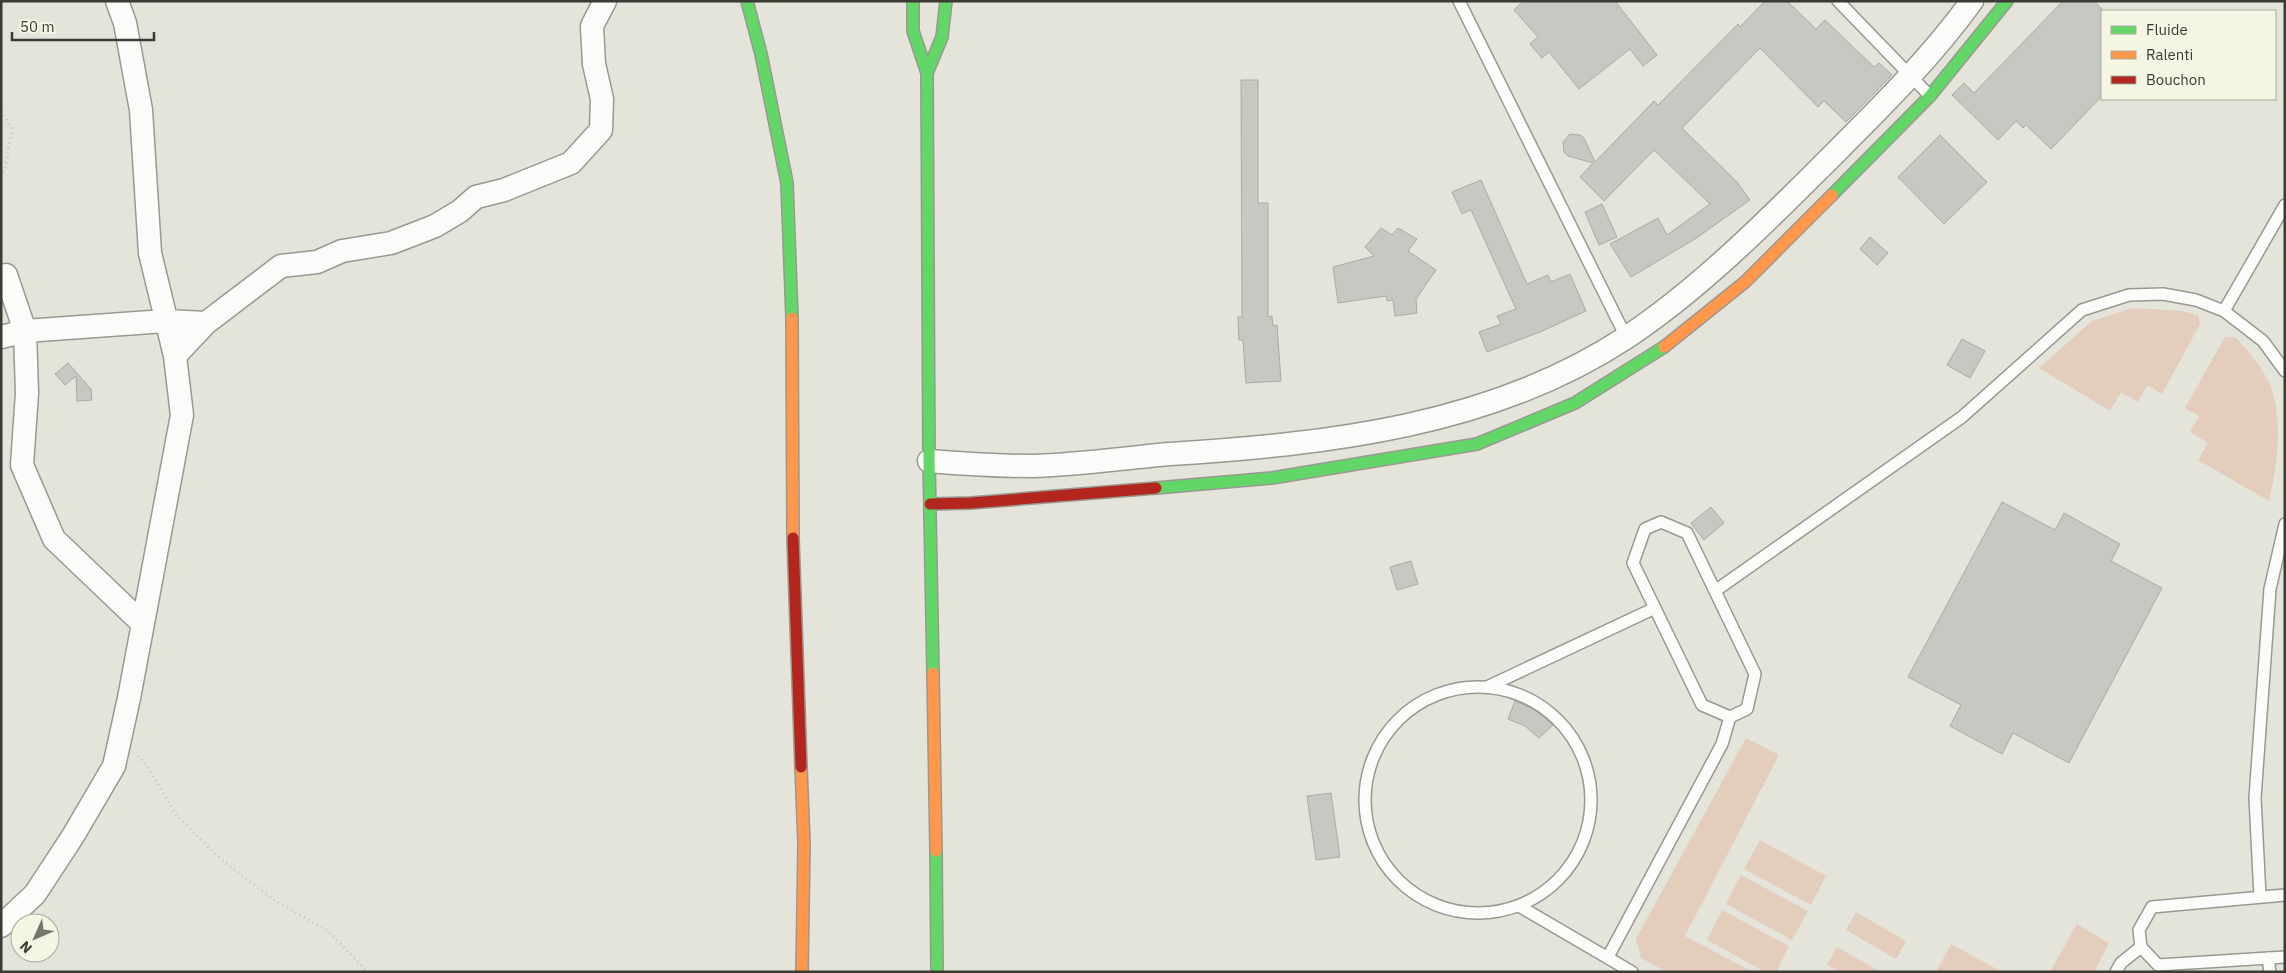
<svg xmlns="http://www.w3.org/2000/svg" width="2286" height="973" font-family="'IBM Plex Sans',sans-serif">
  <style>
    .green { fill: #e3cdbd }
    .building { fill: #c6c8c2; stroke: #a9aba5 }
    .lines { fill: none; stroke-linecap: round; stroke-linejoin: round }
    .lane-casing { stroke: #999992; stroke-width: 14 }
    .street-casing { stroke: #999992; stroke-width: 25 }
    .fast-casing { stroke: #999992; stroke-width: 14 }
    .slow-casing { stroke: #999992; stroke-width: 14 }
    .jam-casing { stroke: #999992; stroke-width: 14 }
    .path { stroke: #c5c5c2; stroke-width: 3; stroke-dasharray: 1 4; stroke-linecap: butt }
    .lane { stroke: #fbfbfa; stroke-width: 11 }
    .street { stroke: #fbfbfa; stroke-width: 22 }
    .fast { stroke: #63d668; stroke-width: 11 }
    .slow { stroke: #ff974d; stroke-width: 11 }
    .jam { stroke: #b3261e; stroke-width: 11 }
  </style>
  <rect width="100%" height="100%" fill="#e4e4db"/>
  <!-- green -->
  <path class="green" d="M2132,308l50,3 16,4 2,9 -38,70 -15,-9 -9,17 -17,-10 -11,19 -71,-43 53,-47z
    M2225,337h10c14,15 30,33 37,53 11,36 5,75 -3,111l-71,-41 10,-17 -18,-11 9,-16 -14,-8z
    M1746,738l33,17 -94,181 68,36h-86l-26,-14 -5,-19z
    M1760,840l66,36 -15,29 -67,-36z
    M1741,875l67,36 -16,29 -66,-36z
    M1722,910l67,36 -13,26h-11l-58,-32z
    M1856,912l50,29 -10,18 -50,-29z
    M2077,924l32,19 -15,29h-44z
    M1951,944l51,28h-66z
    M1837,947l44,25h-41l-13,-7z"/>
  <!-- building -->
  <path class="building" d="M1523,1h92l42,54 -14,11 -13,-17 -51,40 -30,-37 -7,6 -12,-14 8,-7 -24,-27z
    M1765,1h22l29,28 9,-9 49,47 5,-4 13,12 -46,47 -22,-21 -6,6 -58,-59 -78,80 55,54 13,18 -55,39 -64,38 -21,-33 48,-26 9,17 43,-31 -56,-54 -50,51 -24,-24 13,-14 -25,-7 -4,-4 -1,-10 7,-8 10,1 4,3 11,24 59,-61 4,4 80,-81 2,3z
    M2063,1h31l8,8v87l-51,53 -25,-24 -3,3 -7,-7 -18,19 -46,-45 12,-12 10,10z
    M1241,80h17v123h10v114l4,-1 1,10 4,-1 4,56 -35,2 -3,-43h-4l-1,-23h4z
    M1940,135l47,47 -43,42 -46,-47z
    M1481,180l46,104 21,-9 3,7 19,-8 16,37 -46,21 -53,20 -8,-20 22,-8 -4,-8 19,-7 -45,-99 -9,4 -10,-22z
    M1602,204l15,33 -18,8 -14,-33z
    M1381,228l11,7 6,-7 19,11 -9,12 28,19 -20,29 1,14 -22,3 -2,-16 -6,1 -1,-5 -48,7 -5,-36 41,-11 -9,-9z
    M1870,237l18,16 -11,12 -17,-16z
    M1962,339l23,12 -15,27 -23,-13z
    M68,363l23,26 1,11 -15,1 -1,-25 -11,9 -10,-11z
    M2002,502l53,28 9,-17 56,31 -9,17 51,27 -93,175 -56,-30 -11,21 -52,-28 11,-21 -53,-28z
    M1711,507l13,16 -20,17 -13,-17z
    M1411,561l7,23 -21,6 -7,-23z
    M1515,701l20,9 18,15 -14,13 -14,-12 -17,-7z
    M1331,793l9,64 -24,3 -9,-64z"/>
  <g class="lines">
    <!-- lane casing -->
    <g class="lane-casing">
      <path id="lane" d="M1459,1l167,336
        M1838,1l92,95
        M2224,311l61,-106
        M1661,522l26,11 68,141 -8,35 -17,8 -28,-12 -69,-142 12,-34z
        M1715,591l247,-174 120,-107 47,-15 34,-1 33,6 28,11 39,30 22,30
        M1487,687l168,-79
        M1365 800a113 113 0 1 1 226 0a113 113 0 1 1-226 0Z
        M2285,895l-133,12 -13,23 2,17 17,18 127,-8
        M2260,897l-5,-99 15,-209 15,-65
        M1519,906l113,66
        M1608,957l114,-213 8,-27
        M2268,958l2,14
        M2116,972l5,-9 20,-16"/>
    </g>
    <!-- street casing -->
    <g class="street-casing">
      <path id="street" d="M6,275l19,56 2,62 -5,72 32,74 88,84
        M1,337l24,-6 140,-10 41,2
        M175,356l31,-33 75,-57 36,-4 25,-11 49,-8 44,-17 25,-15 16,-14 28,-7 67,-27 30,-33 1,-31 -8,-35 -2,-38 13,-25
        M929,461c35,3 69,5 103,5 46,-1 92,-8 138,-12 158,-10 322,-28 457,-117 68,-45 133,-109 191,-167 54,-54 109,-107 154,-169
        M1,926l34,-32 38,-58 41,-70 15,-68 53,-283 -7,-59 -25,-103 -9,-143 -16,-87 -8,-22"/>
    </g>
    <!-- fast casing -->
    <g class="fast-casing">
      <path id="fast" d="M747,1l14,53 26,129 5,135
        M913,1v30l14,42 2,388 4,212
        M927,73l15,-36 4,-36
        M1832,195l98,-99 77,-95
        M1156,488l116,-10 205,-34 98,-41 89,-56
        M936,851l1,121"/>
    </g>
    <!-- slow casing -->
    <g class="slow-casing">
      <path id="slow" d="M792,318l1,220
        M1664,347l81,-65 87,-87
        M933,673l3,178
        M801,767l3,77 -2,128"/>
    </g>
    <!-- jam casing -->
    <g class="jam-casing">
      <path id="jam" d="M930,504l41,-1 185,-15
        M793,538l8,229"/>
    </g>
    <!-- path -->
    <path class="path" d="M1,111l11,17 -7,40 -4,7
      M138,756l8,8 31,52 45,44 52,40 54,31 40,41"/>
    <!-- lane -->
    <use href="#lane" class="lane"/>
    <!-- street -->
    <use href="#street" class="street"/>
    <!-- fast -->
    <use href="#fast" class="fast"/>
    <!-- slow -->
    <use href="#slow" class="slow"/>
    <!-- jam -->
    <use href="#jam" class="jam"/>
  </g>
  <!-- border -->
  <rect width="2286" height="973" fill="none" stroke="#3b3b34" stroke-width="5"/>
  <!-- legend -->
  <rect x="2101" y="10" width="175" height="90" fill="#f5f5e4" stroke="#abab9e"/>
  <rect x="2111" y="26" width="25" height="8" fill="#63d668" stroke="#abab9e"/>
  <text x="2146" y="35" font-size="15" fill="#3b3b34">Fluide</text>
  <rect x="2111" y="51" width="25" height="8" fill="#ff974d" stroke="#abab9e"/>
  <text x="2146" y="60" font-size="15" fill="#3b3b34">Ralenti</text>
  <rect x="2111" y="76" width="25" height="8" fill="#b3261e" stroke="#abab9e"/>
  <text x="2146" y="85" font-size="15" fill="#3b3b34">Bouchon</text>
  <!-- north arrow -->
  <g transform="translate(35 938) rotate(225)"><circle r="24" fill="#f5f5e4" stroke="#abab9e"/>
  <path d="M0-4L9 19L0 12L-9 19Z" fill="#76766e"/>
  <text y="-8" font-size="14" font-weight="bold" text-anchor="middle" fill="#3b3b34">N</text>
  </g>
  <!-- scale -->
  <path d="M12 32v8h142v-8" fill="none" stroke="#3b3b34" stroke-width="2.5"/>
  <text x="20" y="32" font-size="15" fill="#3b3b34" stroke="#f5f5e4" stroke-width="4" paint-order="stroke">50 m</text>
</svg>
